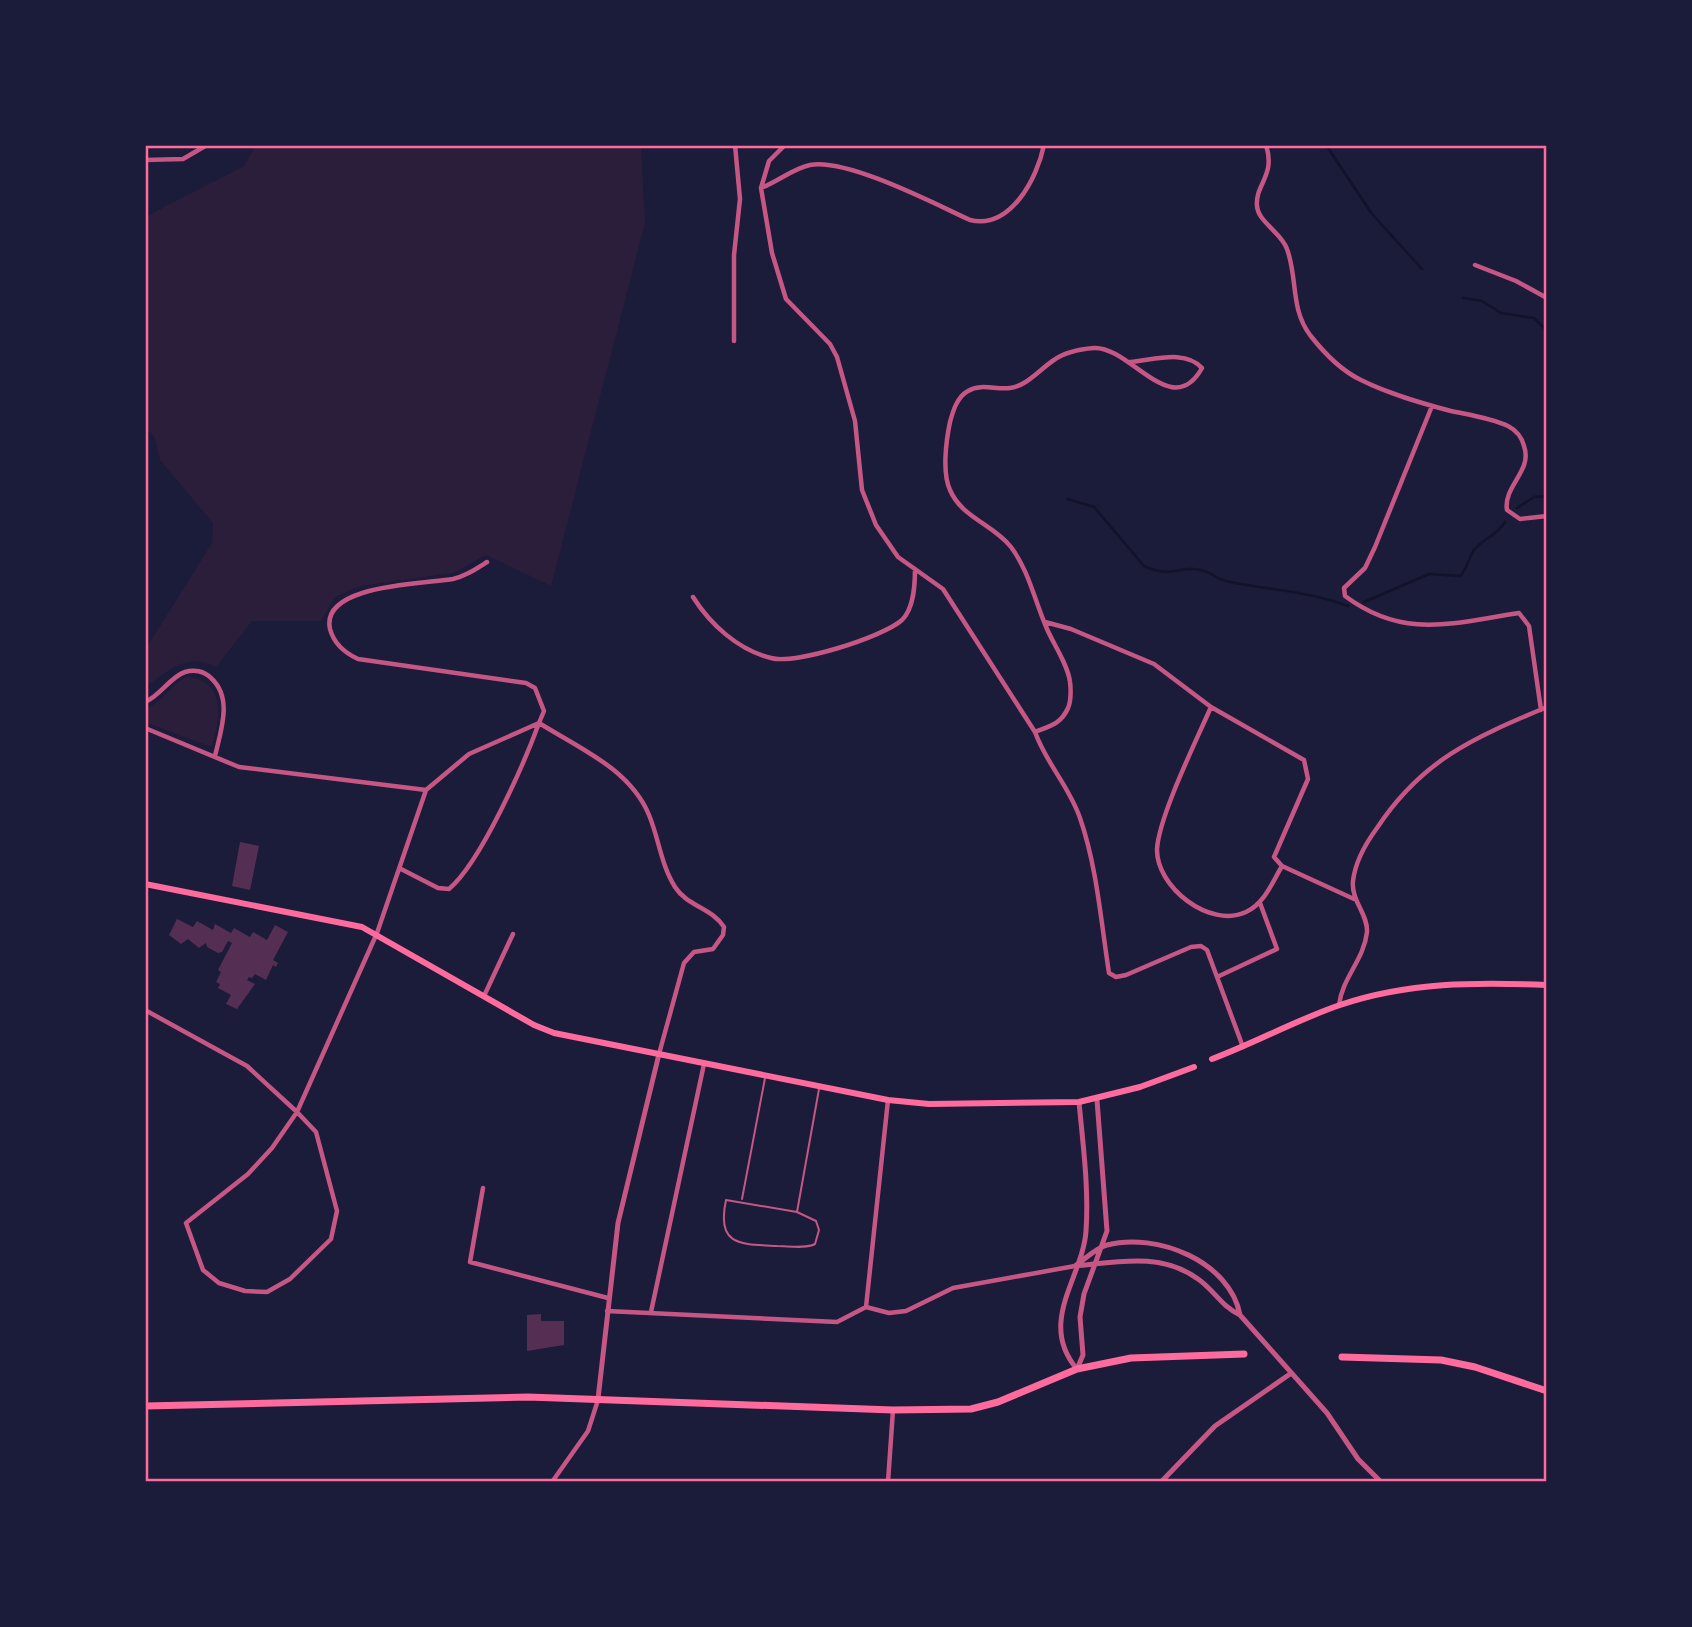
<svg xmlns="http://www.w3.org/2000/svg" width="1692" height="1627" font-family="Literata,serif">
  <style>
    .green { fill: #2a1e3b }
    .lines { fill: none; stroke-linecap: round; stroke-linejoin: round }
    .stream { stroke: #12122b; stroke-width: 2.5 }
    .building { fill: #542f53 }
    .service { stroke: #c65784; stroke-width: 2 }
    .minor { stroke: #c65784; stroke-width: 4.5 }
    .tertiary { stroke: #c65784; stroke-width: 5 }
    .secondary { stroke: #ff6b9d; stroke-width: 6 }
    .primary { stroke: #ff6b9d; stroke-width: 7 }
    .neatline { fill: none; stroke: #ff6b9d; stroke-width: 2.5 }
  </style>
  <rect width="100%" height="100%" fill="#1b1b3a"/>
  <!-- green -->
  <path class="green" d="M256,145h385l4,78 -94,363 -65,-31 -33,18 -93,13 -25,11 -14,24h-69l-36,46c-30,-15 -47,4 -71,20v-37l67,-107 1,-20 -53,-63 -6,-24 -9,-8v-211l99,-51z
    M186,677c41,3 34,41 26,70l-67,-25v-13c18,-7 25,-23 41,-32z"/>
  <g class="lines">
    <!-- stream -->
    <path class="stream" d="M1326,145l46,69 50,55
      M1463,298l19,3 19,12 33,5 13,13
      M1068,499l26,8 50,59c29,13 35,-1 57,4 10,2 16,9 25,11 42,9 82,10 122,25
      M1517,508l17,-11 13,-1
      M1364,602l65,-28 31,2c8,-8 8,-18 14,-26 10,-13 21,-12 31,-28"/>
  </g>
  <!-- building -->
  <path class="building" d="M240,842l19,4 -9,44 -18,-4z
    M177,919l16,8 4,-6 16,9 2,-6 16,9 3,-5 16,9 3,-5 14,8 8,-15 13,7 -15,28 5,3 -2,4 -3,-2 -7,15 -11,-6 -3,4 -3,-1 -2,3 8,4 -18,25 -11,-5 5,-9 -13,-7 2,-4 -4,-2 5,-10 -3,-2 14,-27 -4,-2 -6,11 -4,1 -11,-6 -1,-4 -7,5 -11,-9 -7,5 -12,-9z
    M541,1314v7h23v24l-37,6v-36z"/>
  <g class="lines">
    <!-- service -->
    <path class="service" d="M742,1199l23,-121
      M797,1212l-71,-12c-10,46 14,44 51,46 12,0 28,3 38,-2l4,-14 -3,-9 -19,-9 22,-123"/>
    <!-- minor -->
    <path class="minor" d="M785,145l-16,16 -8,27 11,65 14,46 44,45 7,13 18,64 7,69 14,35 22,32 45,32 92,143c11,31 34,54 45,86 17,49 21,104 29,155l7,4 10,-2 65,-28 10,-1 6,4 36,97
      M1266,145c10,31 -11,39 -9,61 1,16 25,27 30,43 11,30 3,59 23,86 14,18 30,35 51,45 28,14 60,23 90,31 19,4 40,7 57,15 8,4 14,12 16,20 9,25 -21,40 -17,64l13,9 27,-3
      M1405,145h14
      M145,160l38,-1 24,-14
      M761,188c16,-6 33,-20 49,-23 37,-7 125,39 160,55 40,10 67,-41 74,-75
      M1475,265l41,16 31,17
      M734,341v-86l6,-56 -5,-54
      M1432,406l-57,141 -10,21 -21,20 1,8c59,44 107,27 174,17l10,13 12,84
      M693,597c17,27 45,53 78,61 24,7 112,-21 131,-38 12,-12 13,-35 13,-51
      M1045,622l26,7 83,35 57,43 93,53 4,19 -34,78 8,9 72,33
      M145,702c15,-6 25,-25 40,-30 9,-3 19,-1 26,6 22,20 10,52 4,78
      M1211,707c-14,32 -52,109 -54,142 -1,38 53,80 89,63 18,-8 26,-29 36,-46
      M145,728l94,39 187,23
      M1035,732c15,-6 26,-8 33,-24 3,-6 3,-19 2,-26 -2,-17 -16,-37 -23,-53 -12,-27 -18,-58 -36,-82 -18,-23 -49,-29 -61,-57 -8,-17 -4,-49 0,-68 3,-11 7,-25 18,-31 13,-8 28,-1 42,-3 17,-2 30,-19 44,-28 11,-8 27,-11 40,-12 36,-2 78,74 108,20 -17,-19 -48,-8 -72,-6
      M401,869l37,19 11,1c32,-27 75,-125 90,-166 40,25 91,46 110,92 10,24 12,50 26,72 12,19 37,21 49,40l-1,8 -10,14 -19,3 -10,11 -25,91
      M1217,977l60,-28 -17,-46
      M484,996l29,-62
      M1339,1005c3,-27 25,-45 28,-73 1,-18 -16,-31 -14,-51 2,-18 13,-38 24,-53 45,-68 96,-90 170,-121
      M145,1010l102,56 50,46 19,20 21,79 -6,28 -41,40 -23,13 -22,-1 -26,-8 -16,-13 -17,-47 62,-49 24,-26 25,-36 80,-179 49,-143 43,-36 70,-31 5,-12 -9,-23 -9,-5 -168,-24c-13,-6 -24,-15 -28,-30 -10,-45 96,-45 123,-50 13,-3 23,-10 34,-17
      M483,1188l-13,74 138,36
      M866,1307l22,-207
      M607,1311l230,11 29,-15 23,6 17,-2 47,-23 122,-22
      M651,1312l53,-248
      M552,1482l36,-51 10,-31
      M888,1482l5,-72"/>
    <!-- tertiary -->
    <path class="tertiary" d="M1079,1102c4,43 10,87 7,129 -3,46 -49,91 -9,138l6,-14 -3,-38 4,-23 23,-63 -10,-131
      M1075,1266c43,-4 86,-14 123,13 16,11 24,28 42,36l87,98 31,46 23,23
      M1075,1266c10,-7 21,-18 32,-21 49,-13 123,16 133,70
      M598,1399l20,-176 41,-169
      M1161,1482l54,-56 75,-52"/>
    <!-- secondary -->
    <path class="secondary" d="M145,884l217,43 172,98 20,8 334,67 41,4 150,-2 61,-15 54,-20
      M1212,1059c43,-16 84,-39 128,-54 68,-23 136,-23 207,-20"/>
    <!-- primary -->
    <path class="primary" d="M1342,1357l99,3 34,7 72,24
      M145,1406l383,-9 365,13 78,-1 27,-7 79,-33 54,-11 113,-4"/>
  </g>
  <!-- border -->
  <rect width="1692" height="1627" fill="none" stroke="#1b1b3a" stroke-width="294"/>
  <rect x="147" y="147" width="1398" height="1333" class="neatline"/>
</svg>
